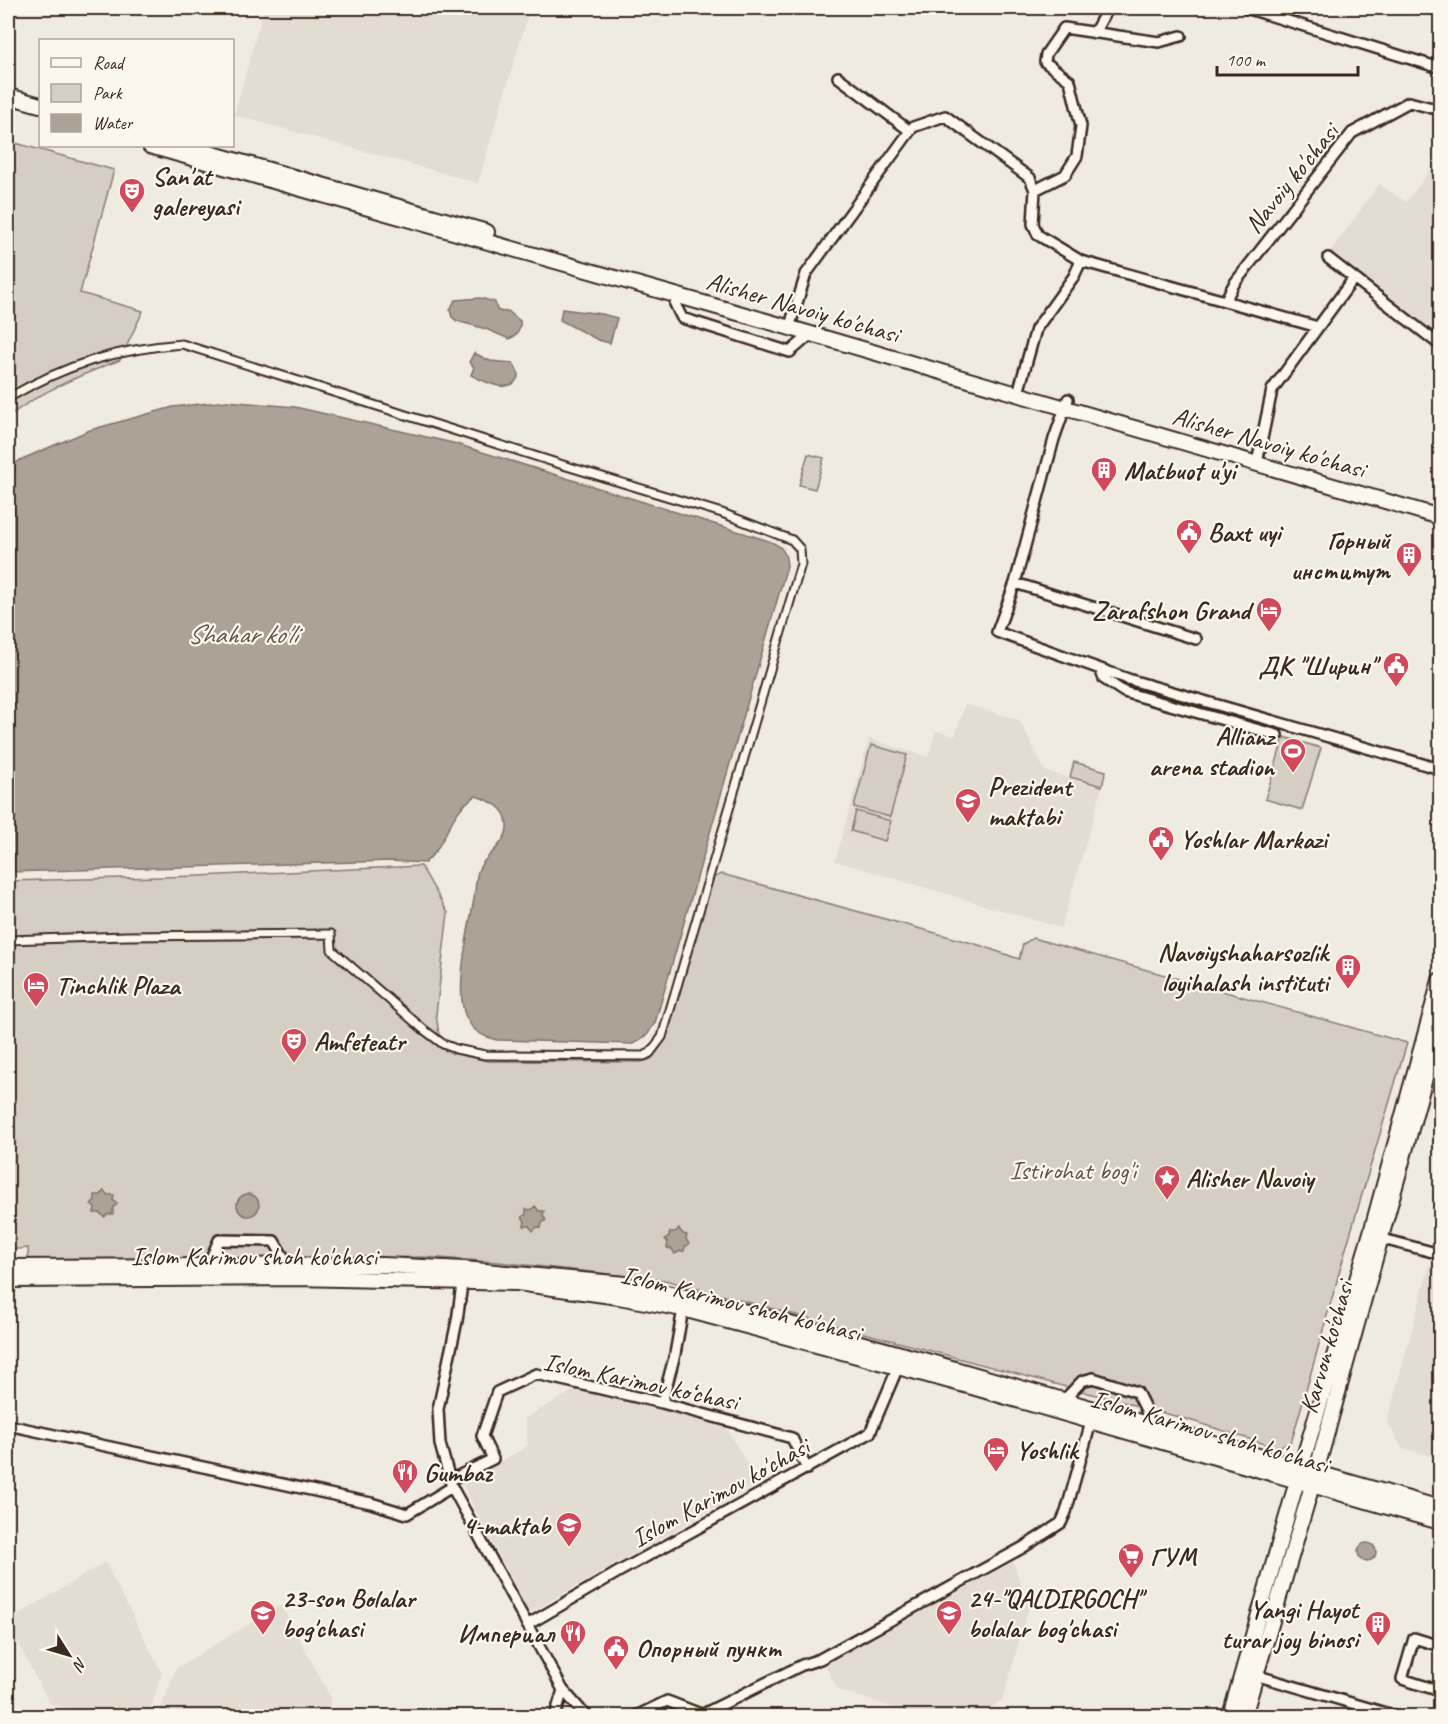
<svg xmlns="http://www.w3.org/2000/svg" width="1448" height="1724" font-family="Caveat,sans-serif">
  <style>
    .built { fill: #e2dcd1 }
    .green { fill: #d5cec3; stroke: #887c70; stroke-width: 1.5 }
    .water { fill: #aca397; stroke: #7f7367; stroke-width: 1.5 }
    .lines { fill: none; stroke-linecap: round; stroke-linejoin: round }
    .pedestrian-casing { stroke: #3b2a1e; stroke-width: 11 }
    .minor-casing { stroke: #3b2a1e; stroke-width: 14 }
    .secondary-casing { stroke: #3b2a1e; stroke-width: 18 }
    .pedestrian { stroke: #fbf7ec; stroke-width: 7 }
    .minor { stroke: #fbf7ec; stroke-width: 9 }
    .secondary { stroke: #fbf7ec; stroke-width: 14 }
    .labels { text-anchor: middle; stroke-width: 4.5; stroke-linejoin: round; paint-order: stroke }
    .poi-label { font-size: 26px; font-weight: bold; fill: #3b2a1e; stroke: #fbf7ec; text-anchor: start }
    .street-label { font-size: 26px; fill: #3b2a1e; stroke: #fbf7ec }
    .park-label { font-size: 26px; fill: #625347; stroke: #fbf7ec }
    .water-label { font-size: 27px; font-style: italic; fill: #635448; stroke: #fbf7ec }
  </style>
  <rect width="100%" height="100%" fill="#f0ebe0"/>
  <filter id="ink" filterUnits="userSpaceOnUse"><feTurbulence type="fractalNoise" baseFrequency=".0167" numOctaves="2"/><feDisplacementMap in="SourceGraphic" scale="12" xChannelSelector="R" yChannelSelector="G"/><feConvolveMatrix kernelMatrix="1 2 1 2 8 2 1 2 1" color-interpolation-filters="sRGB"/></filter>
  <g filter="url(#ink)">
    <!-- built -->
    <path class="built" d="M264,8h266l-52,175 -244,-68z
      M1440,157v180l-110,-85 49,-68 27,18z
      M965,704l54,16 26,51 57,17 -41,140 -226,-67 34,-122 59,18 8,-26 19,5z
      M1430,1263l10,3v193l-38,-11 -15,-27z
      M577,1389l149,38 32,56 -229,130 -67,-129 66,-38 -3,-28z
      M105,1562l57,111 -14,43h-50l-49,-13 -41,-79v-3z
      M1013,1562l16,45 -26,92 -22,17h-61l-82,-26 -13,-25z
      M281,1605l50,93 -5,18h-168l18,-48z"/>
    <!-- green -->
    <path class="green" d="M8,141l106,29 -34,123 63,18 -23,49c-39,15 -79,31 -112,57z
      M808,454l16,4 -9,31 -16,-4z
      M1284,737l37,11 -19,62 -37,-11z
      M871,745l36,10 -17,62 -36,-10z
      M1074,762l32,9 -4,15 -32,-9z
      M856,811l35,10 -6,20 -34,-10z
      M421,866l27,47 -12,101 5,34 11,5 36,8 153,1 10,-3 10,-13 51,-168 10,-4 257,71 40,14 4,-15 10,-6 374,105 -60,202 -55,195 -7,5 -11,2 -88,-28 -521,-139 -167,-18 -74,-5 -396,8v-17l-20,2v-369l191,-5z"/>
    <!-- water -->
    <path class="water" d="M480,298l15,4 2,8 5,2 6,-1 12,10c1,9 -3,15 -11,18l-23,-10 -29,-8 -5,-4 -2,-7 5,-10z
      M562,309l40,5 15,4 -7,25 -12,-3 -38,-20z
      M474,353l16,8 23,2 6,11c-6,23 -34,8 -48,1l3,-8 -5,-5z
      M227,401l68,6 158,36 313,97c15,5 20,10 21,26l-132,457 -8,12 -14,9 -136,-4c-15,-4 -24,-8 -31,-23 -12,-26 3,-89 8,-118 2,-10 1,-24 6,-32 7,-13 28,-24 27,-42 0,-18 -17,-24 -31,-29 -22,12 -26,33 -39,53 -3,5 -8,9 -12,14l-34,-2 -383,11v-402l12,-10 70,-30 83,-23z
      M104,1191l4,4h6l-1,5 4,4 -4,4v6h-5l-4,3 -4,-4h-6l1,-5 -4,-3 4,-4v-6h6z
      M237 1205a11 11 0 1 1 22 0a11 11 0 1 1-22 0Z
      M535,1206l4,5h5l-1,5 3,4 -4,3 -1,5 -4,-1 -4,4 -4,-5h-5l1,-5 -3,-4 4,-3v-5l5,1z
      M679,1229l4,5 4,1 -1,4 3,5 -4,3 -1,4h-4l-5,3 -3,-5 -5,-1 1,-5 -3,-4 4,-3 1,-4h5z
      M1358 1552a9 9 0 1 1 18 0a9 9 0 1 1-18 0Z"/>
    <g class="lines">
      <!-- pedestrian casing -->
      <g class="pedestrian-casing">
        <path id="pedestrian" d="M8,398c57,-33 108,-49 174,-54l381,121 159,48 70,27 8,9 1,15 -139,473 -12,16 -6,3 -159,-1 -29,-6 -13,-5 -20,-15 -91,-79 -1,-16 -205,2 -118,4"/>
      </g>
      <!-- minor casing -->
      <g class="minor-casing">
        <path id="minor" d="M1246,8l194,60
          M1094,33l14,-25
          M838,77l72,54
          M1328,258l112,87
          M1081,261l237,66
          M677,295l-2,9 7,14 108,34 21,-18
          M1225,301l9,-17 118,-151 57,-31 31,8
          M792,319l14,-45 104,-143 3,-4 32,-11 85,62 5,12 30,-15 12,-19 4,-30 -11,-45 -25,-19 1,-8 18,-26 95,14 22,-6
          M1020,386l16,-57 38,-53 7,-15 -43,-26 -5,-11 2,-34
          M1068,399l-14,40 -39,144 -18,49 134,48 309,89
          M1257,463l15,-73 82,-112
          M1015,583l181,56
          M1100,669l4,10 20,13 153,43
          M1375,1237l65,17
          M206,1269l13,-29 55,1 16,27
          M1064,1400l18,-19 11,-3 44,14 9,18 4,19
          M662,1403l13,-49 8,-45
          M8,1425l363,78 36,11 45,-27 -12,-43 -2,-35 19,-88 6,-44
          M450,1480l43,-21 -11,-23 15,-44 39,-18 126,29 130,35 15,31
          M452,1487l111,203 -8,26
          M527,1625l93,-54 250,-138 28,-66
          M1440,1646l-26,-8 -12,41 38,12
          M1255,1675l141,41
          M563,1690l23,26
          M701,1715l101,-50 18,-6 202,-111 39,-25 5,-11 25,-90
          M636,1716l31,-15 39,15
          M1439,1716l1,-3"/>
      </g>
      <!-- secondary casing -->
      <g class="secondary-casing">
        <path id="secondary" d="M8,96l32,9
          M150,146l599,170 691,201
          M185,146l302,86
          M8,1267l375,-2 81,4 161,15 88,19 221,60 506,145
          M8,1280l288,-2 221,5 102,14 64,12 289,78 468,135
          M1230,1716l71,-249 69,-231 70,-256
          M1244,1716l72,-244 124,-448"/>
      </g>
      <!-- pedestrian -->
      <use href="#pedestrian" class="pedestrian"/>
      <!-- minor -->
      <use href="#minor" class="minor"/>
      <!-- secondary -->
      <use href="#secondary" class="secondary"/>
    </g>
  </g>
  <!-- icons -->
  <defs>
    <g id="theatre-pin" transform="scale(1.35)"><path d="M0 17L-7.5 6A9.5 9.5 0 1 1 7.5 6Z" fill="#d1495b" stroke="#fbf7ec"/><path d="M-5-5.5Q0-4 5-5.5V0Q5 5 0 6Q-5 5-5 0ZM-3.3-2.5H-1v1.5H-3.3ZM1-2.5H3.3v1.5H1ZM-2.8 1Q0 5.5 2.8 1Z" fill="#fff"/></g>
    <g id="building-pin" transform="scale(1.35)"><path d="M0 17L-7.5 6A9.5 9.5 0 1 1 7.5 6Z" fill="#d1495b" stroke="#fbf7ec"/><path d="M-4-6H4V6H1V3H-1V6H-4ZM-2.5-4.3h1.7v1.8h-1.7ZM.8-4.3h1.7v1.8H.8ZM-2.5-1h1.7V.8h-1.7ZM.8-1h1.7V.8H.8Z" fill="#fff"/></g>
    <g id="civic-pin" transform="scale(1.35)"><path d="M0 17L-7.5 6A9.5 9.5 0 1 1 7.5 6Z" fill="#d1495b" stroke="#fbf7ec"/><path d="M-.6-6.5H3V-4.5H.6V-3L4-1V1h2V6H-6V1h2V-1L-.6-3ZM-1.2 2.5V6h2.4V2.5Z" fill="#fff"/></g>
    <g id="hotel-pin" transform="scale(1.35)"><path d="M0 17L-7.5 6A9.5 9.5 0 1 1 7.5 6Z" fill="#d1495b" stroke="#fbf7ec"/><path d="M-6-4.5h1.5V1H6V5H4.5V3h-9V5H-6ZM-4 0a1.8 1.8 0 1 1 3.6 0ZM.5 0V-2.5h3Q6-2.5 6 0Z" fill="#fff"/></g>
    <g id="stadium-pin" transform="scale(1.35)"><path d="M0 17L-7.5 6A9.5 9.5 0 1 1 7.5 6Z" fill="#d1495b" stroke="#fbf7ec"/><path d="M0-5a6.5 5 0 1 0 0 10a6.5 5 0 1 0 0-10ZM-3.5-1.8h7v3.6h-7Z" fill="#fff"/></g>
    <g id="school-pin" transform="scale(1.35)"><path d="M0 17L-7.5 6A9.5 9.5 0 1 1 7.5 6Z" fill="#d1495b" stroke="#fbf7ec"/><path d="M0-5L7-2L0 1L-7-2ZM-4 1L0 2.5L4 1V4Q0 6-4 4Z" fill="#fff"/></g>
    <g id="sight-pin" transform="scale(1.35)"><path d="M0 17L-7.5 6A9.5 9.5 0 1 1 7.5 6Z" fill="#d1495b" stroke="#fbf7ec"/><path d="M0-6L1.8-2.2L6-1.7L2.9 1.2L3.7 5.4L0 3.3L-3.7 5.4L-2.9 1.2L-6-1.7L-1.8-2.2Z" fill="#fff"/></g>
    <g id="restaurant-pin" transform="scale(1.35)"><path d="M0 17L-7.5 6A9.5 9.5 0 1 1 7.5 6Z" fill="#d1495b" stroke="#fbf7ec"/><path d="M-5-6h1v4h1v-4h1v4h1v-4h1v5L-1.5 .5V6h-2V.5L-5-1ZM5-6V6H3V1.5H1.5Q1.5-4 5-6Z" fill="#fff"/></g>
    <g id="supermarket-pin" transform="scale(1.35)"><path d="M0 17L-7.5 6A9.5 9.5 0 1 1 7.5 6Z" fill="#d1495b" stroke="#fbf7ec"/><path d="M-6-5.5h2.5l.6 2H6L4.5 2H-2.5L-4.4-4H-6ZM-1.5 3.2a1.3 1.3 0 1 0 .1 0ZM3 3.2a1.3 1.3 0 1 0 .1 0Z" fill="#fff"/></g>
  </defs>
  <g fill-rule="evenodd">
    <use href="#theatre-pin" x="132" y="191"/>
    <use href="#building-pin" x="1104" y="470"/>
    <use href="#civic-pin" x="1189" y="532"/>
    <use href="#building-pin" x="1409" y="555"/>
    <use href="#hotel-pin" x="1269" y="610"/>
    <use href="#civic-pin" x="1396" y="665"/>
    <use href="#stadium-pin" x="1293" y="751"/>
    <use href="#school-pin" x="968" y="801"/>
    <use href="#civic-pin" x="1161" y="839"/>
    <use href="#building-pin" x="1348" y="967"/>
    <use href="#hotel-pin" x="36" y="985"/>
    <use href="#theatre-pin" x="294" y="1041"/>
    <use href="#sight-pin" x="1167" y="1178"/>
    <use href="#hotel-pin" x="996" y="1450"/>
    <use href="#restaurant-pin" x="405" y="1472"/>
    <use href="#school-pin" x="569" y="1525"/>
    <use href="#supermarket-pin" x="1131" y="1556"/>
    <use href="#school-pin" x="263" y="1613"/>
    <use href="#school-pin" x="949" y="1613"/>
    <use href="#building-pin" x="1378" y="1624"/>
    <use href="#restaurant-pin" x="573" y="1633"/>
    <use href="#civic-pin" x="616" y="1648"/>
  </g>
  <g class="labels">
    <!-- poi labels -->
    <g class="poi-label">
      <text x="152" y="185">San'at<tspan x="152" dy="30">galereyasi</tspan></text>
      <text x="1124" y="479">Matbuot u'yi</text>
      <text x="1208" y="541">Baxt uyi</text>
      <text x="1390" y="549" text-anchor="end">Горный<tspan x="1390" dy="30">институт</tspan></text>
      <text x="1250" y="619" text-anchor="end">Zarafshon Grand</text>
      <text x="1376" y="674" text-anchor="end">ДК "Ширин"</text>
      <text x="1274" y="745" text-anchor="end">Allianz<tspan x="1274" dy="30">arena stadion</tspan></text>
      <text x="988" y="795">Prezident<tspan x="988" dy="30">maktabi</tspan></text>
      <text x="1180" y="848">Yoshlar Markazi</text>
      <text x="1328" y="961" text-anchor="end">Navoiyshaharsozlik<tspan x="1328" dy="30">loyihalash instituti</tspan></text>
      <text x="56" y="994">Tinchlik Plaza</text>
      <text x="314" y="1050">Amfeteatr</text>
      <text x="1186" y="1187">Alisher Navoiy</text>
      <text x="1016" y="1459">Yoshlik</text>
      <text x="424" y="1481">Gumbaz</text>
      <text x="550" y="1534" text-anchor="end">4-maktab</text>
      <text x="1150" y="1565">ГУМ</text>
      <text x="282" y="1607">23-son Bolalar<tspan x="282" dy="30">bog'chasi</tspan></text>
      <text x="968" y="1607">24-"QALDIRGOCH"<tspan x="968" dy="30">bolalar bog'chasi</tspan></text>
      <text x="1358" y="1618" text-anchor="end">Yangi Hayot<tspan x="1358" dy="30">turar joy binosi</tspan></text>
      <text x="554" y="1642" text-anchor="end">Империал</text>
      <text x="636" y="1657">Опорный пункт</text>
    </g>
    <!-- street labels -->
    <g class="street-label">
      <text transform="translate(1291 178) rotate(-51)" y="9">Navoiy ko'chasi</text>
      <text transform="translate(803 307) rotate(16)" y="9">Alisher Navoiy ko'chasi</text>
      <text transform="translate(1269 442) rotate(16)" y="9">Alisher Navoiy ko'chasi</text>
      <text x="254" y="1265">Islom Karimov shoh ko'chasi</text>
      <text transform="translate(741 1303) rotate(14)" y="9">Islom Karimov shoh ko'chasi</text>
      <text transform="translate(1326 1347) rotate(-74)" y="9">Karvon ko'chasi</text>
      <text transform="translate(641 1381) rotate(12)" y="9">Islom Karimov ko‘chasi</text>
      <text transform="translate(1210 1431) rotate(16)" y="9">Islom Karimov shoh ko'chasi</text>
      <text transform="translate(720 1492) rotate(-29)" y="9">Islom Karimov ko'chasi</text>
    </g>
    <!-- park labels -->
    <g class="park-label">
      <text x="1073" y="1179">Istirohat bog'i</text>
    </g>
    <!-- water labels -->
    <g class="water-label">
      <text x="242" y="643">Shahar ko'li</text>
    </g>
  </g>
  <!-- margin -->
  <rect width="1448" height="1724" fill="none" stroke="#fbf7ec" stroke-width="30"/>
  <rect x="15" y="15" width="1418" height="1694" fill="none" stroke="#3b2a1e" stroke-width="2" filter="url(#ink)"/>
  <!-- legend -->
  <rect x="39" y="39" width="195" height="108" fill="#fbf7ec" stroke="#aea59a" stroke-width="1.5"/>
  <rect x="51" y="58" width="30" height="9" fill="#fbf7ec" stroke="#aea59a" stroke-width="1.5"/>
  <text x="93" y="69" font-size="18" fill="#3b2a1e">Road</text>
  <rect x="51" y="84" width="30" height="18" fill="#d5cec3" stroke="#aea59a" stroke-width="1.5"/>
  <text x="93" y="99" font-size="18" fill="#3b2a1e">Park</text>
  <rect x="51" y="114" width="30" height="18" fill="#aca397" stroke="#aea59a" stroke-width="1.5"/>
  <text x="93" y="129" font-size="18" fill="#3b2a1e">Water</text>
  <!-- north arrow -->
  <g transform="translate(69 1655) rotate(127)" stroke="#fbf7ec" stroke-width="4.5" paint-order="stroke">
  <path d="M0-4.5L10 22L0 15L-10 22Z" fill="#3b2a1e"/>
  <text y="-9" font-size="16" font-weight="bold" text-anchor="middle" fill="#3b2a1e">N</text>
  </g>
  <!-- scale -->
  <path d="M1217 66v9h141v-9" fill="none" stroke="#3b2a1e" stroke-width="3"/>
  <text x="1226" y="66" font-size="18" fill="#3b2a1e" stroke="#fbf7ec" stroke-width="4.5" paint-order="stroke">100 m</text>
</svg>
